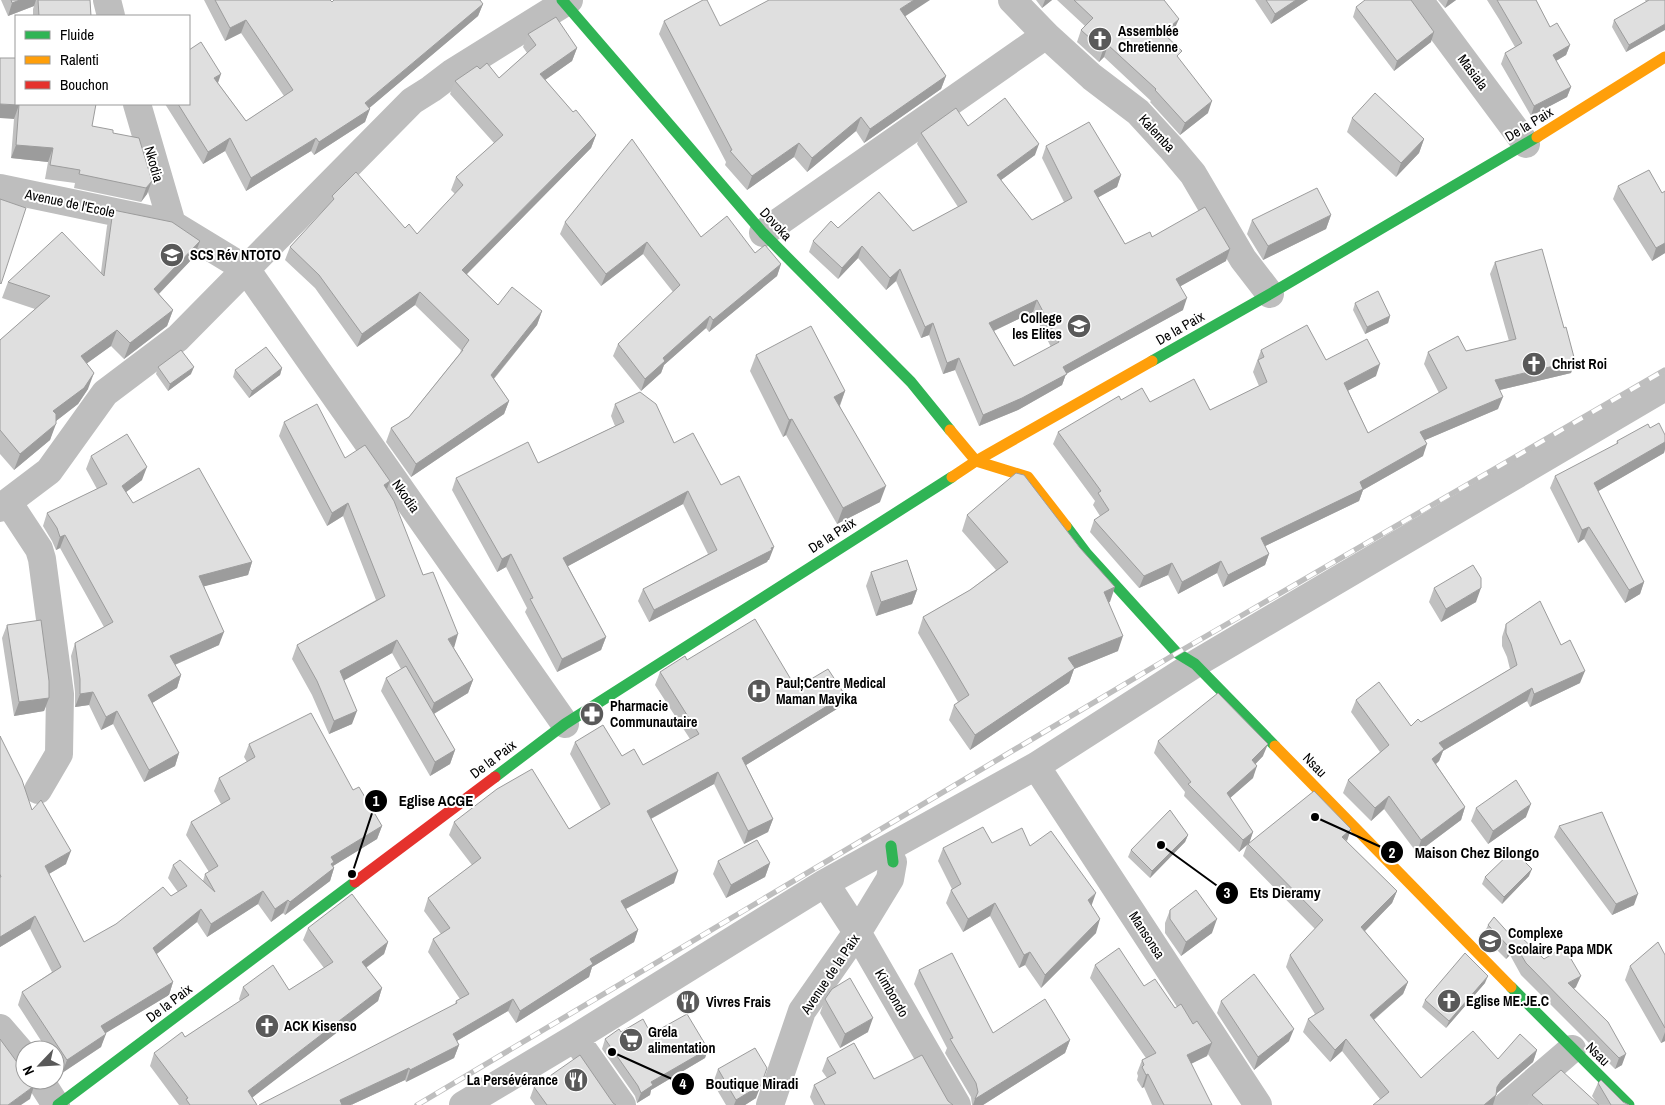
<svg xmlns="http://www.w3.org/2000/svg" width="1665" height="1105" font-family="'Archivo Narrow',sans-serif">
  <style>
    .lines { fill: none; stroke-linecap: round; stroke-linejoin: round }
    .street { stroke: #bebebe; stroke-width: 28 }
    .fast { stroke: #30b455; stroke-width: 11 }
    .slow { stroke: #ff9f0a; stroke-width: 11 }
    .jam { stroke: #e5322d; stroke-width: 11 }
    .rail-casing { stroke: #bebebe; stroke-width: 5.5 }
    .rail { stroke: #fff; stroke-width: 4; stroke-dasharray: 11; stroke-linecap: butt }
    .wall { fill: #c0c0c0; fill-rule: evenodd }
    .shaded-wall { fill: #9c9c9c }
    .building { fill: #dfdfdf; stroke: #9c9c9c; fill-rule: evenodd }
    .labels { text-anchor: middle; stroke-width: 4; stroke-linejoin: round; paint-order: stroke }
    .poi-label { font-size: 14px; font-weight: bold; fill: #000; stroke: #fff; text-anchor: start }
    .street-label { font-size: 14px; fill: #000; stroke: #fff }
    .leader { fill: none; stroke: #000; stroke-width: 2 }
    .callout-dot { fill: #000; stroke: #fff; stroke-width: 2 }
    .mark-label { font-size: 15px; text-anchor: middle; font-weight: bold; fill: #fff }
    .callout-label { font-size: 15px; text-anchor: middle; font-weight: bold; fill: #000; stroke: #fff; stroke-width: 4; stroke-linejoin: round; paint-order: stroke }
  </style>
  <rect width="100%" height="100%" fill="#fff"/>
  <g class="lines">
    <!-- street -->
    <path class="street" d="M107,0l4,16
      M1012,0l34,35 46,42 46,35 34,37 21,25 50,85 27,35
      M1419,0l107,144
      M137,104l35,120
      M0,188l172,36 74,45 319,455
      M763,233l283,-198
      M8,502l31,47 3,10 18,135 -1,60 -21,36
      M0,508l49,-37 56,-78 73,-55 234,-237 19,-12 21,-16 117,-73
      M1036,766l222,339
      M825,883l32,49 100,173
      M0,1028l25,29
      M575,1038l47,67
      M40,1080l16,25
      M463,1105l112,-67 250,-155 211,-117 159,-102 470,-277
      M770,1105l32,-94 60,-86 28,-46 3,-17
      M1507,1105l65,-56"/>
    <!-- fast -->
    <path class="fast" d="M562,0l201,233 148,149 39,48
      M1152,361l118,-67 267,-157
      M1066,526l21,28 90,99 18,11 80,82
      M495,777l70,-53 387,-247
      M891,846l2,16
      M1511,987l118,118
      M58,1105l297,-223"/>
    <!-- slow -->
    <path class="slow" d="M1537,137l128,-80
      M950,430l26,31 52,16 38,49
      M952,477l24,-16 176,-100
      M1275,746l236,241"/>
    <!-- jam -->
    <path class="jam" d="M355,882l140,-105"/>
    <!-- rail casing -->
    <g class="rail-casing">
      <path id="rail" d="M417,1105l760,-452 488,-283"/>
    </g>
    <!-- rail -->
    <use href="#rail" class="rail"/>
  </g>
  <!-- wall -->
  <path class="wall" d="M1,0h89l1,16h-58v-7l1,-3 -26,10z
    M204,0h126l2,2 151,2 -5,12 -109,92 -4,14 -51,33 -3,-4 -65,40 -21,-40 -22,13 -38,-60h24l29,-21 28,38 38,-25 -43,-63 -16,8z
    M1036,0h16l-10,8z
    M1057,0h56l61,30 -7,7 41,76 -28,22 -30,-33 1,-1 -47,-44 -5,5 -22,-20 4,-12 4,-4z
    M1255,0h53l-37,24z
    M1438,0h18l-11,8z
    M1487,0h49l14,27 20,18 -4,10 -10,6 15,26 -4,10 -36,19 -30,-52 4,-11 10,-6 -16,-28z
    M1645,0h20l-9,35 -30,17 -14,-25 2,-7 32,-18z
    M1356,7l75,35 -37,29 -41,-54z
    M905,16l41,60 -5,13 -77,54 -8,-12 -49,41 -13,-15 -47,33 -22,-25 1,-3 -67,-128 5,-13 56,5z
    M528,34l49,14 -5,13 -27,19 28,32 23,23 -5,13 -124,126 31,31 44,6 -5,14 -43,54 15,22 -5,13 -93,63 -25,-35 5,-14 18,-11 51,-64 1,-3 -46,-45 -58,42 -42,-59 -30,-28 5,-13 39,-42 3,-9 85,38 38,-40 -4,-4 5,-13 38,-34 -44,-49 5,-13 25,-12 19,9 28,-25 -4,-6z
    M16,58l76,68 21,7 39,48 -5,13 -6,8 -67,-14 1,-5 -30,-4 3,-17 -37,-4 3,-39z
    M1352,118l72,21 -5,14 -23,24 -49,-45z
    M968,126l67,29 -34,25 31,40 32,-18 -22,-44 4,-12 75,29 -4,12 -19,10 27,47 27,-7 74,24 -46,25 3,24 -117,64 -4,11 -44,25 -39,16 -24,-56 -12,4 -14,-39 -8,3 -25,-57 -10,9 -28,-32 -20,21 -29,-27 4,-11 25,-13 75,3 45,-24 -41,-63 4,-11zM1033,312l18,35 -37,19 -20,-35z
    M1618,186l44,7 3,60 -13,8 -39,-62z
    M113,210l81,47 -35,37 14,16 -6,16 -43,33 -13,-13 -24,17 1,26 -10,15 -22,17 -6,19 -36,30 -14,-16v-114l35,-31 -33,-11 6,-16 93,-10 6,-46z
    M1331,215l-5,14 -63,31 -16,-26 5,-14z
    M565,222l136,15 54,16 26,11 -4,12 -68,56 -3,-4 -42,37 -3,8 -20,18 -28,-35 5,-12 55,-52 -30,-38 -42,32 -41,-52z
    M1495,262l69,66 11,33 -4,12 -71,17 -2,19 -73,31 -2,16 -60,34 -4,11 -94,45 4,8 -4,11 -42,22 -6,-14 -39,21 -10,-19 -29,13 -49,-56 4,-12 6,-4 -7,-11 2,-4 -42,-57 5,-12 63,-32 29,2 60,8 49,-24 -6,-14 8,-22 65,10 50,16 -28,14 20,43 71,-40 -15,-29 4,-12 38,-1 43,-10 -19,-67z
    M1355,303l35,13 -2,7 -23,11 -12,-24z
    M756,355l89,36 -5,15 40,96 -43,22 -51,-89 -3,2 -33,-66z
    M158,367l33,7 -23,17 -12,-17z
    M282,368l-2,7 -31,23 -16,-21 2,-7z
    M615,404l59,39 47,42 48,75h-1l-1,2 -118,60 -11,-21 5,-12 65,-35 -25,-50 -115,62 38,71 -5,13 -44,22 -32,-60 2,-4 -21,-41 -9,5 -45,-82 4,-12 82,-15 77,-37 -4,-10z
    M284,422l61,36 45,23 -3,8 67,159 19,32 -5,13 -34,21 21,36 -5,14 -20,12 -49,-85 5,-13 15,-9 -9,-16 -48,27 8,44 -23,10 -17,-39 -20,-36 5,-14 79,-45 -33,-84 -16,10 -48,-90z
    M1650,428l15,7v14l-1,4 -66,38 46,91 -4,12 -15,9 -41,-64 -6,4 -28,-55 5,-12 61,-31 1,-4z
    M91,456l51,24 -16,12 7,11 119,59 -4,13 -44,11 15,59 -44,20 6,10 -4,13 -25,15 27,50 -4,13 -31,16 -31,-58 -12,6 -12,-25 -14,2v-15l-4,-36 4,-13 29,-16 -44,-79 -4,2 -4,-9 -9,-15 4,-13 50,-24 -11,-20z
    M967,515l143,87h-1l9,49 -44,18 -5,14 -99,67 -21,-30 5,-15 4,-3 -40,-69 5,-16 47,-27 26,-20 -34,-39z
    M871,572l46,18 -5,14 -36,12 -10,-30z
    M1434,588l42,14 -35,20 -12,-20z
    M1506,624l74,59 -50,24 -3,-6 -84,50 -4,10 -3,3 29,43 -4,13 -44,33 -33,-44 -13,12 -28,-28 5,-13 32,-28 -29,-40 5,-12 55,26 10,-4 89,-53 -3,-12 -5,-11v-9z
    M7,625l42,73 -5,13 -30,5 -12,-78z
    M687,660l109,28 49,7 -5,12 -94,58 27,54 -5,13 -24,12 -30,-60 -63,35 23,64 -48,26 12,21 -4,12 -42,25 -3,10 -73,46 -8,-12 -51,30 2,4 -5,13 -48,24 -1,-2 -54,25 104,-101 1,-3 4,-2 -32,-47 5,-13 8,-5 -17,-23 4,-13 44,-33 -23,-30 5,-13 115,7 32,-20 -31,-55 5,-12 47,14 21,9 47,-26 -35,-54 5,-13z
    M0,736l32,74 34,54 -17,10 35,68 94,-50 -10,-14 5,-13 30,16 2,-7 4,-2 -23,-37 5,-13 30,-18 -7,-13 5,-13 28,-16 -3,-5 5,-13 104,46 29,36 -5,13 -44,27 1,2 -4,13 -45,34 -2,-2 -12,9 -13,-18 -51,33 -10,-15 -41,32 17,28 -4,13 -64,38 -4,14 -39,26 -7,-11v-12h-8l-29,-45 4,-13 30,-20 -22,-43 -30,18z
    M1158,741l105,15 -8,8 -2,14 -23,20 23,34 -4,10h98l50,49 -5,12 -27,28 43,51 -5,12 -29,26 47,58 116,-28 -4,12 -36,31 -4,12 -113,-6 -38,-48 -12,11 -27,-30 5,-13 7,-5 -29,-47 4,-12 25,-26 -72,-73 4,-11 -8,7 -55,-56 1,-4 -31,-39z
    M1476,808l50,9 -38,27 -17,-23z
    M1559,826l75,79 -22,10 -58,-78z
    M1188,835l-3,7 -35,36 -22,-21 3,-7z
    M992,843l38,3 61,59 5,28 -55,55 -16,-23 -6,3 -29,-52 -27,16 -17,-29 5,-13 1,-1 -14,-28 5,-13z
    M718,861l52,2 -5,14 -39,21 -13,-24z
    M1529,876l-27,28 -20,-20 3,-7z
    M1170,910l42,23 -31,23 -16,-23v-10z
    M1488,925l24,12 32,22 32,28 -2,2 34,33 14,43 -7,4 -94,-94 -11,-20 -4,4 -23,-23z
    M308,928l80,14 -4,12 -18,14 16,20 -4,13 -126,96 5,8h-78l-29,-39 4,-13 31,-16 55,-36 -1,-2 4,-12 46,3 35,-22 -21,-28z
    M1665,955v86l-4,2 -36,-63 5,-14z
    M1095,965l49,21 31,22 18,16 19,19 -5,13 -16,8 21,41h-60l-8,-18 -2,1 -5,-8 1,-4 -1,-3 5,-13 4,-2 -56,-80z
    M919,970l74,63 77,7 -5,13 -82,52h-11l-1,-8 -26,-44 2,-5 -33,-64z
    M1485,983l-39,45 -24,-21 3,-7z
    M825,999l43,33 -28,16 -20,-35z
    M1221,1001l68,40 -35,29 -37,-57z
    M621,1032l30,2 57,15 -3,9 -54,32 -1,5 -13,8 -2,-7 -33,-47 3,-10z
    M827,1058l47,21 74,22 5,4h-139l-4,-8 4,-12 13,-7 -5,-7z
    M718,1069l38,29 -11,7h-19l-13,-22z
    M1598,1083l25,19 6,3h-101l4,-10 64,7 -4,-6z
    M534,1087l79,16 3,2h-81l-5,-7z"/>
  <!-- shaded-wall -->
  <path class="shaded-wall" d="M20,0h16l-2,6 -26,10 4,-13z
    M914,0h16l-35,23 5,-14z
    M1045,0h7l-10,8z
    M1296,0h12l-37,24 4,-10z
    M1448,0h8l-11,8z
    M483,4l-5,12 -118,100 10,-7 -5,13 -51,33 5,-13z
    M1179,19l-5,11 -16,15 5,-12z
    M246,20l-5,13 -16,8 5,-13z
    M1665,24v6l-39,22 3,-7z
    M1434,32l-3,10 -37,29 3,-10z
    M1108,45l-4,12 -5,5 4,-12z
    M1570,45l-4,10 -17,10 4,-10z
    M577,48l-5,13 -37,26 5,-13z
    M221,74l-4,12 -3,-8z
    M946,76l-5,13 -77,54 6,-14z
    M1571,87l-4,10 -36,19 3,-10z
    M1212,101l-4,12 -28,22 5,-12z
    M0,104l19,1 -5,14 -14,-1z
    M861,117l-5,14 -49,41 5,-14z
    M596,135l-5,13 -133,135 4,-13z
    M230,138l-5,13 -22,13 5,-12z
    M316,138l-5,13 -65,40 5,-13z
    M1424,139l-5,14 -23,24 5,-14z
    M799,143l-5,14 -47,33 5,-14z
    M1039,144l-4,11 -42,31 4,-11z
    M16,145l37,3 -5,14 -37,-4z
    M1121,175l-4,12 -27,15 4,-11z
    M152,181l-5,13 -6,8 5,-14z
    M1331,215l-5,14 -63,31 5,-14z
    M200,241l-6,16 -46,48 6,-16z
    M647,242l-4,12 -42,32 5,-12z
    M1665,243v10l-13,8 4,-13z
    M862,246l-4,12 -20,21 4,-11z
    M1230,249l-4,12 -54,30 4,-12z
    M781,264l-4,12 -68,56 4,-12z
    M900,269l-4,12 -10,9 4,-12z
    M420,292l-5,13 -58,42 5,-13z
    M1187,298l-4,12 -117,64 -4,11 -44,25 -39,16 4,-11 80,-48z
    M1037,300l-4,12 -48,23 4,-12z
    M173,310l-6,16 -43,33 6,-16z
    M542,311l-5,14 -51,63 5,-13z
    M710,316l-4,12 -42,37 -3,8 -20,18 4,-12 18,-21z
    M1390,316l-2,7 -23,11 2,-7z
    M933,323l-4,12 -8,3 4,-11z
    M117,330l-6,16 -36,26 6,-16z
    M959,358l-4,12 -12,4 4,-11z
    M1575,361l-4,12 -80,19 4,-12z
    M1380,364l-4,12 -36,19 4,-12z
    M194,367l-3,7 -23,17 2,-7z
    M282,368l-2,7 -31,23 3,-7z
    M94,373l-6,16 -10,15 -31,24 6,-17z
    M845,391l-6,16 -5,-10z
    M1503,397l-5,12 -82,35 4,-12z
    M509,401l-5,13 -93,63 5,-13z
    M792,419l-6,16 -3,2 6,-17z
    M56,424l-6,16 -36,30 6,-16z
    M1665,442v7l-1,4 -74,43 4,-13z
    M1427,444l-4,12 -60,34 -4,11 -102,49 4,-12z
    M147,467l-5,13 -25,19 5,-13z
    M390,481l-5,13 -1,-9z
    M886,486l-6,16 -43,22 6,-16z
    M688,491l-5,13 -124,67 4,-13z
    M348,503l-5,13 -16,10 5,-13z
    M1589,527l-5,12 -6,4 4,-13z
    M65,535l-5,13 -4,2 4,-13z
    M774,547l-5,13h-1l-1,2 -118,60 5,-12z
    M511,554l-5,13 -9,5 5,-13z
    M1269,554l-4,11 -42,22 5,-12z
    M1221,561l-4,12 -39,21 4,-12z
    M252,562l-4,13 -54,14 5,-13z
    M1172,563l-4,12 -29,13 5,-12z
    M1644,582l-4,12 -15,9 4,-13z
    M1115,587l-5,15 -11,5 5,-15z
    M1481,588l-5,14 -35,20 5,-13z
    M917,590l-5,14 -36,12 5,-14z
    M224,632l-5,13 -54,24 5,-13z
    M458,634l-4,14 -6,-9z
    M1123,636l-5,15 -44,18 -5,14 -99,67 5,-15 93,-77z
    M606,637l-5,13 -44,22 5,-13z
    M397,640l-5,13 -56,32 4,-14z
    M1585,671l-5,12 -50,24 4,-13z
    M181,675l-4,13 -33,20 4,-13z
    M473,680l-5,13 -38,23 4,-13z
    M1532,688l-5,13 -84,50 -4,10 -12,11 12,-29z
    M93,692l-4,13 -14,2 5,-13z
    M845,695l-5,12 -102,63 4,-12z
    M49,698l-5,13 -30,5 5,-14z
    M117,711l-4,13 -12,6 5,-13z
    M357,711l-5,13 -23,10 5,-13z
    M1268,744l-5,12 -15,16 4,-12z
    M455,750l-5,14 -20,12 5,-14z
    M179,753l-4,13 -31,16 5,-12z
    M1257,766l-4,12 -31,27 5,-12z
    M718,772l-4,12 -71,39 4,-12z
    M1389,796l-5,13 -13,12 4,-13z
    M1531,804l-5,13 -38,27 5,-13z
    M1465,807l-4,13 -44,33 4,-13z
    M773,819l-5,13 -24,12 4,-13z
    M382,826l-5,13 -44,27 1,2 -4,13 -45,34 5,-13 41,-45z
    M1351,829l-4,12 -5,-4z
    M1253,832l-4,12h-1l-1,1 -8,7 4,-12z
    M1188,835l-3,7 -35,36 2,-7z
    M71,851l-5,13 -26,15 5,-13z
    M770,863l-5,14 -39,21 5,-13z
    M1532,869l-3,7 -27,28 2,-7z
    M678,871l-4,12 -58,31 5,-13z
    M263,891l-5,13 -51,33 4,-13z
    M1397,891l-5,12 -35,36 4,-12z
    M1096,893l-5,14 -3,-7z
    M1638,894l-4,11 -22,10 4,-11z
    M288,900l-5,13 -12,9 4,-13z
    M995,903l-5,13 -27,16 5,-13z
    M201,909l-4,13 -49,39 5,-13z
    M35,916l-5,13 -30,18v-10z
    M1100,919l-4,14 -55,55 4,-13z
    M1217,919l-5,14 -31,23 5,-14z
    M638,930l-4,12 -42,25 -3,10 -73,46 4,-12 70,-52z
    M388,942l-4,12 -27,20 5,-12z
    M1514,943l-4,12 -4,4 4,-11z
    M1030,952l-5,13 -6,3 5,-13z
    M1488,976l-3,7 -39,45 3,-7z
    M1581,976l-5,11 -12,8 4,-12z
    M173,982l-4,13 -73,44 5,-13z
    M1408,982l-5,12 -38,33 5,-12z
    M382,988l-4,13 -134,103 4,-13z
    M513,999l-5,12 -60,35 5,-12z
    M873,1018l-5,14 -28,16 5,-14z
    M1294,1029l-5,12 -35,29 4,-13z
    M1665,1032v9l-4,2z
    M106,1034l-5,13 -39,26 5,-13z
    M1346,1039l-4,12 -12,11 5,-12z
    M1070,1040l-5,13 -82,52h-10l2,-6z
    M1212,1043l-5,13 -25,12 5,-13z
    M459,1045l-5,13 -48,24 4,-12z
    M708,1049l-3,9 -54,32 -1,5 -13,8 4,-10 10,-11z
    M1537,1050l-4,12 -36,31 -3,4 2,-2 -3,10h-9l17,-24z
    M1626,1054l-4,11 -7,4 4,-11z
    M409,1068l-4,12 -54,25h-13l2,-5z
    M1148,1074l-4,13 -2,1 4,-13z
    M761,1085l-5,13 -11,7h-11l2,-5z
    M34,1086l-4,13 -9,6h-13z"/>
  <!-- building -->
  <path class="building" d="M11,0h9l-8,3z
    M38,0h52l1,16h-52z
    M215,0h115l2,2 2,-2h146l3,4 -118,99 5,6 -51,33 -3,-4 -65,40 -21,-40 -22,14 -30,-48h11v-54l12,-8 20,32 -7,4 32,43 47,-31 -47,-70 -16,8z
    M703,0h4l13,26 49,-26h145l-14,9 46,67 -76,53 -9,-12 -49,41 -13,-15 -47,33 -22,-25 2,-1 -68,-129z
    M1074,0h90l15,19 -16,14 19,18 -5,5 35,45 -27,22 -30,-33 1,-1 -48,-44 -5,5 -22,-20 12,-12z
    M1266,0h30l-21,14z
    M1365,0h46l23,32 -37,29 -41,-54z
    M1497,0h39l14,27 7,-4 13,22 -17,10 18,32 -37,19 -29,-53 17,-10z
    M1649,0h16v24l-36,21 -15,-25z
    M556,17l21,31 -37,26 33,38 3,-2 20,25 -134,135 36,35 14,-18 30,24 -51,64 18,26 -93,63 -25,-36 18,-11 54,-67h-1l7,-10 -49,-48 -58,42 -43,-59 -29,-28 44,-48 -2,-3 24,-24 49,56 4,-4 8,10 46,-49 -7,-8 47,-42 -48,-54 22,-15 3,3 7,-6 12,15 37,-33 -8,-11z
    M0,58h16v46h80l-4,22 21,4v3l26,5 13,43 -6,7 -67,-14 1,-4 -30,-5 3,-17 -37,-3 3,-40 -19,-1z
    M1375,93l49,46 -23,24 -49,-45z
    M1005,98l34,46 -42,31 35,45 40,-22 -26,-52 43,-24 32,53 -27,16 31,53 25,-12 2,5 53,-30 25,42 -54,30 11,19 -124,69 4,7 -45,24 -39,17 -24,-57 -12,5 -14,-40 -8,4 -25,-58 -10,9 -28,-32 -20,22 -29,-27 18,-20 7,7 41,-36 34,39 54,-29 -46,-69 35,-25 12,18zM1037,300l22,42 -45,24 -25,-43z
    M632,139l69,98 26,-21 28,37 10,-8 16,19 -68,56 -3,-4 -47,42 2,3 -20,18 -27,-35 62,-59 -33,-43 -41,32 -41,-52z
    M1649,170l13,23 3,-2v52l-9,5 -38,-62z
    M1317,188l14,27 -63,31 -16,-26z
    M0,199l26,9 -25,76 -1,-1z
    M113,210l59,12 28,19 -46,48 19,21 -43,33 -13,-13 -36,26 13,17 -10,15 -31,23 3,3v10l-36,30 -20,-24v-90l50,-44 -42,-14 54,-50 42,44z
    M1542,249l22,79 2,-1 9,34 -80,19 8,17 -83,35 7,12 -67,38 3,7 -102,49 8,16 -41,21 -7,-14 -39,21 -10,-19 -28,13 -50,-56 15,-10 -11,-17 3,-2 -43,-59 61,-36 2,4 21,-12 8,14 44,-23 16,31 57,-28 -9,-22 6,-3 -3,-7 46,-25 19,35 41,-21 13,25 -36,19 24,50 79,-45 -19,-36 30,-16 8,15 50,-12 -21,-77z
    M1378,291l12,25 -23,11 -12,-24z
    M811,326l34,65 -11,6 52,89 -43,22 -51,-89 -3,1 -33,-65z
    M266,347l16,21 -30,23 -17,-21z
    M181,350l13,17 -24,17 -12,-17z
    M640,392l16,12 18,39 19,-10 28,52 18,-9 35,71 -3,1 1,2 -118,60 -11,-21 74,-39 -29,-59 -125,67 43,79 -44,22 -32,-60 3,-1 -22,-44 -9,5 -46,-81 72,-36 10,21 86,-41 -9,-18z
    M317,404l28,54 20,-13 25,36 -6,4 10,16 29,74 10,-3 25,62 -10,5 25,41 -39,23 -37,-63 -57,31 17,40 -23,10 -17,-40 -20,-36 88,-49 -37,-93 -16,10 -48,-91z
    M1659,423l6,12v7l-71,41 50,99 -15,8 -40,-63 -7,3 -27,-54 63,-33 -1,-2 31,-17 2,4z
    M127,434l20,33 -25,19 11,17 66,-35 53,94 -53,14 25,56 -54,24 11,19 -33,20 31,58 -30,17 -32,-59 -11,6 -13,-25 -13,2v-15l-5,-36 38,-21 -48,-87 -5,2 -3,-9 -10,-15 60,-29 -16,-28z
    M1016,473l8,2 56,73 35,39 -11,5 19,44 -55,22 7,10 -100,67 -21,-30 15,-10 -46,-78 47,-27 38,-28 -41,-47z
    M907,560l10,30 -36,12 -10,-30z
    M1473,565l8,13v10l-35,21 -12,-21z
    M1540,601l21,44 9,-5 15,31 -51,23 -2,-6 -93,55 5,6 -12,10 33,48 -44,33 -32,-44 -14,12 -27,-28 41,-35 -33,-45 23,-18 32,44 7,-7 3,3 96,-57 -6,-21 -5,-11v-9z
    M755,619l41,69 32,-19 17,26 -103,63 31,61 -25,12 -30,-59 -71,39 31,60 -57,30 17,29 -48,29 3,5 -73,47 -7,-12 -60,35 6,11 -49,25 -1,-2 -69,32 2,5h-83l198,-102 -1,-2 13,-7 -36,-55 17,-11 -22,-30 53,-40 -27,-36 43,-33 35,-20 37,60 41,-25 -35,-62 28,-17 19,31 12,-7 9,16 56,-31 -39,-62 25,-16 2,4z
    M41,620l8,61v17l-30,4 -12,-77z
    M406,666l49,84 -20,12 -49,-84z
    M1218,693l50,51 -16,16 5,6 -30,27 26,39 -10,8 -55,-56 3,-2 -33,-41z
    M311,713l42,77 6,-3 23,39 -51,31 3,5 -3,2 3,4 -44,34 -2,-2 -13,9 -12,-18 -52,33 -10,-15 -48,39 20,34 -72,44 5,8 -39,26 -45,-68 39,-25 -26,-51 -35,21v-60h1l-1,-3v-138l22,44 10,30 9,-10 30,51 -26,15 39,76 32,-18 47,-37 8,9 16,-10 -14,-21 7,-5 35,32 -10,-18 13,-8 -27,-44 39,-23 -11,-21 36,-21 -6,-13z
    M1516,780l15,24 -38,27 -17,-23z
    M1314,791l37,38 -9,8 55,54 -36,36 47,55 -38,33 51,63 52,-47 25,28 22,-25 17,16 -36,31 -4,6 -1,8 -12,10h-111l16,-13 -43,-53 -11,11 -27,-31 16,-10 -34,-54 33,-35 -75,-76z
    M1170,810l18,25 -36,36 -21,-21z
    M1602,812l36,82 -22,10 -57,-78z
    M983,827l9,16 30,-15 8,18 21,-15 45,62 -8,7 12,19 -55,56 -15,-23 -6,3 -29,-52 -27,16 -17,-29 10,-6 -18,-36z
    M757,840l13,23 -39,22 -13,-24z
    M1513,850l19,19 -28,28 -19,-20z
    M1196,890l21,29 -31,23 -16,-23v-9z
    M352,894l36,48 -26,20 20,26 -134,103 9,14h-67l-4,-6 2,-1 -34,-45 28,-21 3,5 64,-42 -6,-8 30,-22 16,25 44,-28 -25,-34z
    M1494,917l18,20 5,-4 27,26 20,-12 17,29 -13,7 40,39 18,32 -7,4 -93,-95 -12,-20 -4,5 -22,-23z
    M1658,942l7,13v73l-35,-62z
    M1119,948l25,38 11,-7 20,29 6,-4 12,20 4,-3 15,22 -25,12 25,50h-48l-16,-31 -2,1 -4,-8 2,-2 -2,-5 14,-7 -61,-88z
    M952,953l41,80 52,-34 25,41 -95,59 3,-7 -2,-9 -26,-44 3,-1 -34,-68z
    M1465,953l23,23 -39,45 -24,-21z
    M1254,974l40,55 -36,28 -37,-56z
    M850,978l23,40 -28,16 -20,-35 7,-10z
    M687,1014l21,35 -57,33 2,3 -12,8 -3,-7 -33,-47 14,-10 2,3 22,-13 8,15z
    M0,1039l25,34v7h5l4,6 -26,19h-8z
    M854,1043l20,36 48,-24 26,46 5,4h-128l-11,-20 22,-12 -9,-15z
    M755,1048l12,20 -6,17 -25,15 -18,-31z
    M580,1055l33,48 3,2h-69l-13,-18z
    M1561,1070l38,35h-56l-11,-10z
    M1601,1080l22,22 6,3h-18l-13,-22z"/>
  <!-- icons -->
  <defs>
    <g id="church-disc" transform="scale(1.25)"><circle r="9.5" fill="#595959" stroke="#fff"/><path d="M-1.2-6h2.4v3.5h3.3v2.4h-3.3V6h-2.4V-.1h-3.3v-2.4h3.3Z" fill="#fff"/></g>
    <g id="school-disc" transform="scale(1.25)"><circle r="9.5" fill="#595959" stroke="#fff"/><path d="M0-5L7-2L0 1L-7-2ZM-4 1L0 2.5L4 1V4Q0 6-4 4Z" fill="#fff"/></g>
    <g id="hospital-disc" transform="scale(1.25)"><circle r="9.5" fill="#595959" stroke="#fff"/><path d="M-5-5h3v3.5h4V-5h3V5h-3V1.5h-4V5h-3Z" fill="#fff"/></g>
    <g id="pharmacy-disc" transform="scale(1.25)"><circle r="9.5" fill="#595959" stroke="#fff"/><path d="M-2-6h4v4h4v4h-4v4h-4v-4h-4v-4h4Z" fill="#fff"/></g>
    <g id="restaurant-disc" transform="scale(1.25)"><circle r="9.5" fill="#595959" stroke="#fff"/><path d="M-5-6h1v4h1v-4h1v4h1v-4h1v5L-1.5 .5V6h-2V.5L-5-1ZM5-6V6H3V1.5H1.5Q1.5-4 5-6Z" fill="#fff"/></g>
    <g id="supermarket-disc" transform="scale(1.25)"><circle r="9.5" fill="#595959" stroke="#fff"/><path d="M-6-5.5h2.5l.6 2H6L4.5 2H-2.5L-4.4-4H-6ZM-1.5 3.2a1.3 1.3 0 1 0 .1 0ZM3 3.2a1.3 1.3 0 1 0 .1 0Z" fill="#fff"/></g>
  </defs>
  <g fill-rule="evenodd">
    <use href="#church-disc" x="1100" y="39"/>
    <use href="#school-disc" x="172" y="255"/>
    <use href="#school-disc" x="1079" y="326"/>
    <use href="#church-disc" x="1534" y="364"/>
    <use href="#hospital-disc" x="759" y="691"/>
    <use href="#pharmacy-disc" x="592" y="714"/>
    <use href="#school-disc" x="1490" y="941"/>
    <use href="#church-disc" x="1449" y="1001"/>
    <use href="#restaurant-disc" x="688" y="1002"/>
    <use href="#church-disc" x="267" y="1026"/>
    <use href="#supermarket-disc" x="631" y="1040"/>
    <use href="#restaurant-disc" x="576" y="1080"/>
  </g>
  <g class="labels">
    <!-- poi labels -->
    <g class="poi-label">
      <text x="1118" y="36">Assemblée<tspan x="1118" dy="16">Chretienne</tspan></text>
      <text x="190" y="260">SCS Rév NTOTO</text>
      <text x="1062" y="323" text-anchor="end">College<tspan x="1062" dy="16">les Elites</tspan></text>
      <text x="1552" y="369">Christ Roi</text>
      <text x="776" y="688">Paul;Centre Medical<tspan x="776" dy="16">Maman Mayika</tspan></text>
      <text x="610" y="711">Pharmacie<tspan x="610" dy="16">Communautaire</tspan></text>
      <text x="1508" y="938">Complexe<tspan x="1508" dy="16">Scolaire Papa MDK</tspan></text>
      <text x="1466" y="1006">Eglise ME.JE.C</text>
      <text x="706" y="1007">Vivres Frais</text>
      <text x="284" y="1031">ACK Kisenso</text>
      <text x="648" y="1037">Grela<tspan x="648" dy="16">alimentation</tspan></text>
      <text x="558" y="1085" text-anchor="end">La Persévérance</text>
    </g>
    <!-- street labels -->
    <g class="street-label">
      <text transform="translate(1473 72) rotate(53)" y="5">Masiala</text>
      <text transform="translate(1529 124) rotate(-31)" y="5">De la Paix</text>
      <text transform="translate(1157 133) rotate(47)" y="5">Kalemba</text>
      <text transform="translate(154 164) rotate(74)" y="5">Nkodia</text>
      <text transform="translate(70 203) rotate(12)" y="5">Avenue de l'Ecole</text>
      <text transform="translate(776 224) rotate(47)" y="5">Dovoka</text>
      <text transform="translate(1180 328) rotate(-30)" y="5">De la Paix</text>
      <text transform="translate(406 496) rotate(55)" y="5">Nkodia</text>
      <text transform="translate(832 535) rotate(-33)" y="5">De la Paix</text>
      <text transform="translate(493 759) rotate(-37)" y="5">De la Paix</text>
      <text transform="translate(1315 765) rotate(46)" y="5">Nsau</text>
      <text transform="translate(1147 935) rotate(57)" y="5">Mansonsa</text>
      <text transform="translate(830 974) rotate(-56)" y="5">Avenue de la Paix</text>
      <text transform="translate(892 993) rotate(60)" y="5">Kimbondo</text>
      <text transform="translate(169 1003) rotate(-37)" y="5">De la Paix</text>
      <text transform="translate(1598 1054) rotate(44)" y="5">Nsau</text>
    </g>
  </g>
  <!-- callouts -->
  <path class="leader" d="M352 874L376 801M1315 817L1392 852M1161 845L1227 893M612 1052L683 1084"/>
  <g class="callout-dot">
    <circle cx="352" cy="874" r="5"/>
    <circle cx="1315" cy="817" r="5"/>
    <circle cx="1161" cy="845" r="5"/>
    <circle cx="612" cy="1052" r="5"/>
    <circle cx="376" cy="801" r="12"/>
    <circle cx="1392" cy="852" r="12"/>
    <circle cx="1227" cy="893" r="12"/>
    <circle cx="683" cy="1084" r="12"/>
  </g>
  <g class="mark-label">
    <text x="376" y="806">1</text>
    <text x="1392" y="858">2</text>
    <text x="1227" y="898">3</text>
    <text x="683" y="1089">4</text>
  </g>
  <g class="callout-label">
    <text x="436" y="806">Eglise ACGE</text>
    <text x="1477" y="858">Maison Chez Bilongo</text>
    <text x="1285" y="898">Ets Dieramy</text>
    <text x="752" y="1089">Boutique Miradi</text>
  </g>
  <!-- legend -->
  <rect x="15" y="15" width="175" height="90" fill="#ffffff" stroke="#999999"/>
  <rect x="25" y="31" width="25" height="8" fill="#30b455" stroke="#999999"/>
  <text x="60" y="40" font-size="15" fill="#000000">Fluide</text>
  <rect x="25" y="56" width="25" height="8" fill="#ff9f0a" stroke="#999999"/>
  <text x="60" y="65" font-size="15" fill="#000000">Ralenti</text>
  <rect x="25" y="81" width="25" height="8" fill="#e5322d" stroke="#999999"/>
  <text x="60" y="90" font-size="15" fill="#000000">Bouchon</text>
  <!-- north arrow -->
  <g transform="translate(40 1065) rotate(245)"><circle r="24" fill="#ffffff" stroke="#999999"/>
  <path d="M0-4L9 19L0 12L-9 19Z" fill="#595959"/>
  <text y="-8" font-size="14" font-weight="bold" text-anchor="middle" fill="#000000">N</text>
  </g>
</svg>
